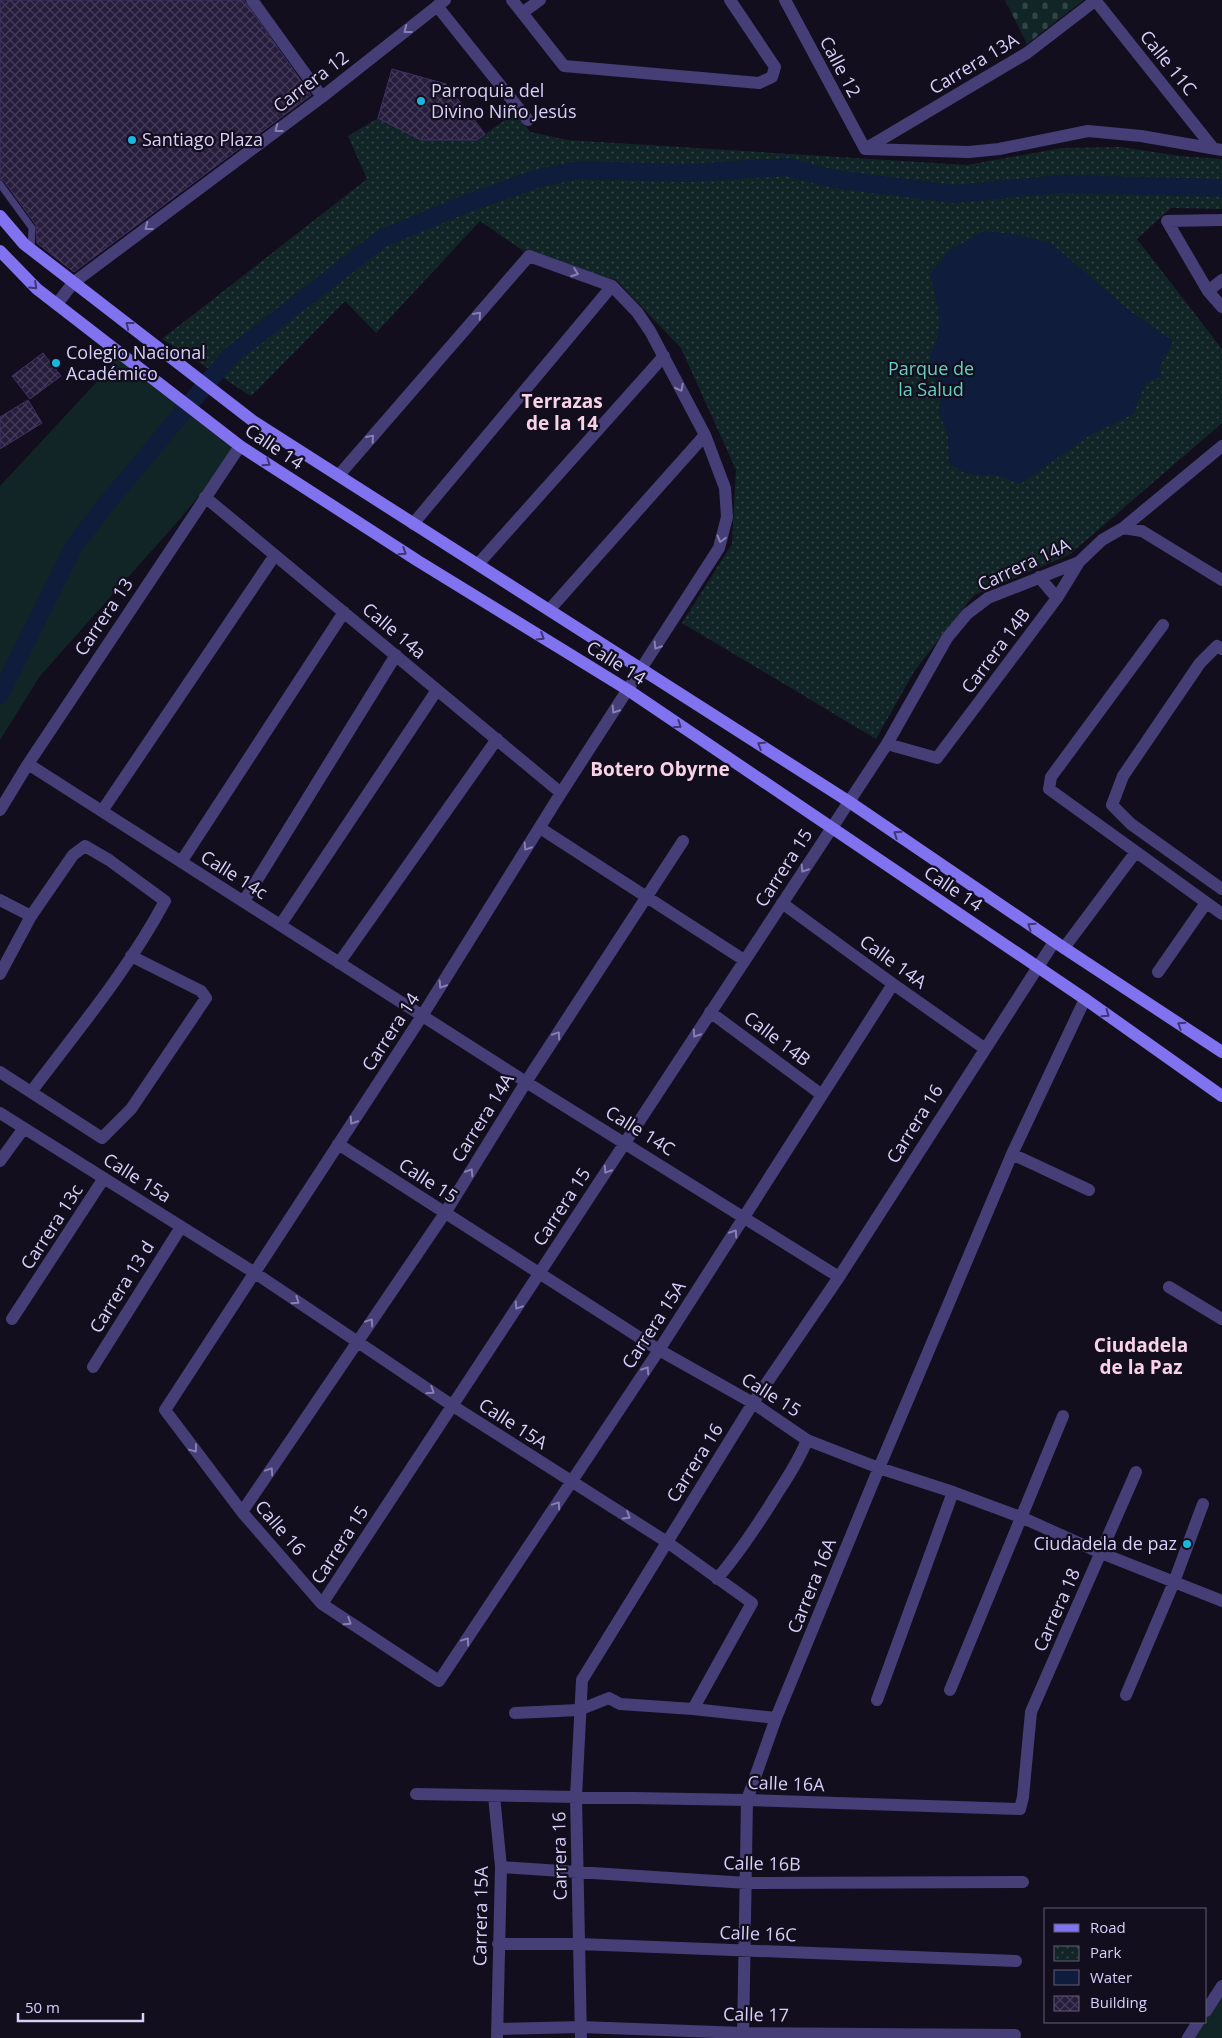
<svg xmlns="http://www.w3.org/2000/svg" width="1222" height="2038" font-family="'Open Sans',sans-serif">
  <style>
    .grass { fill: #122526 }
    .cemetery { fill: url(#cemetery-stones) }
    .park { fill: url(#park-dots) }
    .water { fill: #101c3b }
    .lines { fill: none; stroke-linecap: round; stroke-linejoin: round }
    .canal { stroke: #101c3b; stroke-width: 18 }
    .building { fill: url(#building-cross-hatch); stroke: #403165 }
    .service { stroke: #463e77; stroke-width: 7 }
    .minor { stroke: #463e77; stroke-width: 12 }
    .secondary { stroke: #8172ef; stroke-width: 12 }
    .oneway { stroke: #8880b2 }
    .oneway2 { stroke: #3e3671 }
    .poi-dot { fill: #19b7dc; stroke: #120e1d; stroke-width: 2 }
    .labels { text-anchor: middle; stroke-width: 4.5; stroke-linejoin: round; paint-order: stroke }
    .street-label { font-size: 18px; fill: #d9d0fa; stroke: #120e1d }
    .poi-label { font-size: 18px; fill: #d9d0fa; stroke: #120e1d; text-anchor: start }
    .park-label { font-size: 18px; fill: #65d1c0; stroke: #120e1d }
    .neighbourhood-label { font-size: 19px; font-weight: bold; fill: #fad2e8; stroke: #120e1d }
  </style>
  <defs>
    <pattern id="cemetery-stones" width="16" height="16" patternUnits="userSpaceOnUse" patternTransform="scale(1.25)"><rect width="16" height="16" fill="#122526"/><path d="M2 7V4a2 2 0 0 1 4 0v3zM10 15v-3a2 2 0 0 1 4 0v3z" fill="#344446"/></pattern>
    <pattern id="park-dots" width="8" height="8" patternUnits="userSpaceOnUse" patternTransform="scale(1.25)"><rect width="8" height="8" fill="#122526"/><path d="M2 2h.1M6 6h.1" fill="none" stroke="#344446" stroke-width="1.8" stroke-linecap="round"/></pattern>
    <pattern id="building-cross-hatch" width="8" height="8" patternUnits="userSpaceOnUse" patternTransform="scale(1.25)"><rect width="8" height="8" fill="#261c3c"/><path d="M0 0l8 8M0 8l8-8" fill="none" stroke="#453c59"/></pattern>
  </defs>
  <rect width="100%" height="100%" fill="#120e1d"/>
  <!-- grass -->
  <path class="grass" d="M120,353l120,93 -60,73 -140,157 -40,64v-254l105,-113z
    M1222,1986v52h-34l10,-16h8v-11z"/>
  <!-- cemetery -->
  <path class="cemetery" d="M1005,0h79l-57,44z"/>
  <!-- park -->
  <path class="park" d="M515,113l15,19 37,8 400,25 95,-17 59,-1 59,9 42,3v50l-51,-1 -34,31 85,110v74l-153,132 -95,40 -59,75 -39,69 -194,-116 50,-79 4,-74 -55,-122 -65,-68 -91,-28 -45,-31 -104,112 -31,-32 -94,95 -89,-57 205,-160 -19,-43 30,-18 43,22h56z"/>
  <!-- water -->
  <path class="water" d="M984,231l36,4 32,9 79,68 42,29 -13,25 1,11 -15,5 -13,32 -43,21 -70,49 -20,-8 -34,-2 -17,-11 -1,-27 -10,-26 3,-8 -11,-47c16,-30 7,-50 0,-81l19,-23z"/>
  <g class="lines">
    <!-- canal -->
    <path class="canal" d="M0,695l74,-149 33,-43 122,-146 152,-118 84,-35 74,-26 40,-8 108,3 100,-6 47,12 120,15 107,-10 161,4"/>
  </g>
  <!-- building -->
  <path class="building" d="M0,0h244l67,95 -237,177 -37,-29 -1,-18 -32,-44 -4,-2z
    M392,69l54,15 39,50 -8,6h-56l-43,-22z
    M43,353l18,23 -31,23 -18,-23z
    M28,400l14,23 -42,26v-32z"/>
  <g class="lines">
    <!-- service -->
    <path class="service" d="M0,184l32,44 -1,21"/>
    <!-- minor -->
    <path class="minor" d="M252,0l70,97
      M512,0l52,66 195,17 13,-6 3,-10 -45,-67
      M785,0l80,149
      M1095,0l118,148
      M437,6l91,114
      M522,13l18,-13
      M865,149l104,3 30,-3 89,-18 53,5 81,14
      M865,149l162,-96 69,-53
      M1222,220l-55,1 41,70 14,16
      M1208,291l14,-11
      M57,304l16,-21 249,-186 123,-97
      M339,475l190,-219 83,30 25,26 13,19 55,104 20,53 2,29 -8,31 -158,245 -139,223 -257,394 77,102 80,92 117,77 220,-331 234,-366
      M205,497l356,296
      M413,524l199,-238
      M1123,528l19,3 80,49
      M479,563l185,-207
      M1039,577l18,21
      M550,609l155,-174
      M1163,625l-112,152 -2,12 173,125
      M1222,649l-5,-3 -17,17 -77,113 -11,29 19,19 91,65
      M887,744l50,14 120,-160 22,-36
      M28,764l498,318 313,195
      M0,810l28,-46 212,-318
      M102,811l173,-256
      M540,828l204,132
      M181,862l163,-250
      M0,900l31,16 -31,58
      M244,901l152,-246
      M782,903l111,81 91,64
      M31,916l42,-61 12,-9 24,14 56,41c-37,69 -88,130 -134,191
      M281,924l156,-234
      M1064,948l71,-95
      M339,963l158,-224
      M1158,972l48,-69
      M710,1012l112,83
      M0,1072l102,66 29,-29 75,-111 -5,-7 -70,-35
      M0,1113l255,160 198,133 214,136 85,61 -59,106
      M338,1144l321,206 94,53 54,37 72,28 74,24 70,26 78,35 121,48
      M1012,1154l77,36
      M0,1161l24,-33
      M1169,1287l53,32
      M12,1319l92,-141
      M93,1367l88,-140
      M242,1512l203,-299 81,-131 157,-241
      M717,1579c22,-26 40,-53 58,-82 12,-19 24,-36 32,-57
      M322,1604l565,-860 60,-106 20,-24 21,-16 91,-36 23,-22 21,-12 99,-82
      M950,1690l113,-274
      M1126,1695l48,-113 29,-78
      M877,1700l76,-208
      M515,1713l64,-3 30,-12 11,6 73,5 83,9
      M416,1794l331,6 273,9 3,-12 8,-85 105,-240
      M494,1796l7,71 -4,171
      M501,1867l246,16 276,-1
      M498,1944h81l437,17
      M1206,2011l16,-25
      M497,2029l84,-2 162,6 272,2
      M581,2038l-5,-241 6,-117 171,-277 86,-126 215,-335
      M743,2038l4,-238 29,-82 103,-250 133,-314 73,-155
      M1188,2038l10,-16"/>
    <!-- secondary -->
    <path class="secondary" d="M0,216l24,28 229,177 595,380 216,147 158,104
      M0,251l37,38 203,157 178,115 210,129 457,309 137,97"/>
  </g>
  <!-- one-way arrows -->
  <defs><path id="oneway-chevron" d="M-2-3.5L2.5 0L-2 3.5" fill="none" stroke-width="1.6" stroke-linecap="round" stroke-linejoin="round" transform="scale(1.25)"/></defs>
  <g class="oneway">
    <use href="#oneway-chevron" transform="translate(407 30) rotate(142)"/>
    <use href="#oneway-chevron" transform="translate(278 129) rotate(143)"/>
    <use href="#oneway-chevron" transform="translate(148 227) rotate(143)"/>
    <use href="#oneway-chevron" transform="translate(575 273) rotate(20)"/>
    <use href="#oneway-chevron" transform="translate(478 315) rotate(-49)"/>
    <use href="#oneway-chevron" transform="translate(680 388) rotate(63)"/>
    <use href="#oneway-chevron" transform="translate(371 438) rotate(-49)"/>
    <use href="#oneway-chevron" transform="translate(721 539) rotate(105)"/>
    <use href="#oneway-chevron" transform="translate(657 646) rotate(122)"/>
    <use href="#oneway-chevron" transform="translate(615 710) rotate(123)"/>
    <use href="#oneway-chevron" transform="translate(527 847) rotate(122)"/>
    <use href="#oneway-chevron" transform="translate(804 869) rotate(123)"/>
    <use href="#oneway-chevron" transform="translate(442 985) rotate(122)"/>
    <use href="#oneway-chevron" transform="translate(696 1034) rotate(123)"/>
    <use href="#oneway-chevron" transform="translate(557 1035) rotate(-56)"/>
    <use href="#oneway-chevron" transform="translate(353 1121) rotate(123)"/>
    <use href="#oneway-chevron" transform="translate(607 1170) rotate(123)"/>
    <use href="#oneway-chevron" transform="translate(470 1172) rotate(-58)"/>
    <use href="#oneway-chevron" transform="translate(734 1233) rotate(-57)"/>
    <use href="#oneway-chevron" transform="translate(296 1301) rotate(34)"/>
    <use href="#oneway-chevron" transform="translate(518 1306) rotate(123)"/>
    <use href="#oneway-chevron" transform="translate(370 1322) rotate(-56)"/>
    <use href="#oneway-chevron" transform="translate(646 1370) rotate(-57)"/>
    <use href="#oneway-chevron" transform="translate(431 1391) rotate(33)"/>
    <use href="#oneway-chevron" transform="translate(194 1449) rotate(53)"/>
    <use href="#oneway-chevron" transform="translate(270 1471) rotate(-56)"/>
    <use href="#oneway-chevron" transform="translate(557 1505) rotate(-56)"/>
    <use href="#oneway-chevron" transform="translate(627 1516) rotate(32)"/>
    <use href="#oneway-chevron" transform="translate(348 1622) rotate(33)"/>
    <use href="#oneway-chevron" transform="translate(466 1641) rotate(-56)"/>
  </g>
  <g class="oneway2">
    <use href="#oneway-chevron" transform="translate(34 286) rotate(43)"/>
    <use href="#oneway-chevron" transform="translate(129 325) rotate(-142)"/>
    <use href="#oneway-chevron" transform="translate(267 463) rotate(33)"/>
    <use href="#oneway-chevron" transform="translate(403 552) rotate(33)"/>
    <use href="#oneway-chevron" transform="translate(541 637) rotate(32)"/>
    <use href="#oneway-chevron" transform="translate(678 725) rotate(34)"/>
    <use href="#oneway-chevron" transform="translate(761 745) rotate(-148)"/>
    <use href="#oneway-chevron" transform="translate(897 834) rotate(-146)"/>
    <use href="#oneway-chevron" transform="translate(1031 926) rotate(-146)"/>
    <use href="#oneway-chevron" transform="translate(1106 1014) rotate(35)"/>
    <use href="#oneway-chevron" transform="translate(1181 1025) rotate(-147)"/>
  </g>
  <!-- markers -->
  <g class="poi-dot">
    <circle cx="421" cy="101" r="5"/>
    <circle cx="132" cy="140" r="5"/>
    <circle cx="56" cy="363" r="5"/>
    <circle cx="1187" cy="1544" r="5"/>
  </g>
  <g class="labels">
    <!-- street labels -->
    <g class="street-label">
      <text transform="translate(1168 63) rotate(51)" y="6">Calle 11C</text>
      <text transform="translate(974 64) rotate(-31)" y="6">Carrera 13A</text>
      <text transform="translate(840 67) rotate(62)" y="6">Calle 12</text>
      <text transform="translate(311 82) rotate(-37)" y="6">Carrera 12</text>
      <text transform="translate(274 447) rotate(34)" y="6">Calle 14</text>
      <text transform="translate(1024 565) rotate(-25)" y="6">Carrera 14A</text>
      <text transform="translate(104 617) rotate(-56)" y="6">Carrera 13</text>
      <text transform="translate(394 631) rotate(40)" y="6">Calle 14a</text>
      <text transform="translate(996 651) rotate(-53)" y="6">Carrera 14B</text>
      <text transform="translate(616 663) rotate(32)" y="6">Calle 14</text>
      <text transform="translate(784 868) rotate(-57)" y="6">Carrera 15</text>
      <text transform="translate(234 875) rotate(32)" y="6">Calle 14c</text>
      <text transform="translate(953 889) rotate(34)" y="6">Calle 14</text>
      <text transform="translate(893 962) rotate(36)" y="6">Calle 14A</text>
      <text transform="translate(391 1032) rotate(-57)" y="6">Carrera 14</text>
      <text transform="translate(777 1039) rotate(37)" y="6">Calle 14B</text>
      <text transform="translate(483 1118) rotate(-58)" y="6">Carrera 14A</text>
      <text transform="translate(915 1124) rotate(-58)" y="6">Carrera 16</text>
      <text transform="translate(640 1131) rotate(32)" y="6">Calle 14C</text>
      <text transform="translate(137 1178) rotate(32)" y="6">Calle 15a</text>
      <text transform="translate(428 1181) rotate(33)" y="6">Calle 15</text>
      <text transform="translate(562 1207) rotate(-57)" y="6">Carrera 15</text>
      <text transform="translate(52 1227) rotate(-57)" y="6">Carrera 13c</text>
      <text transform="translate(122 1287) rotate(-58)" y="6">Carrera 13 d</text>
      <text transform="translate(654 1325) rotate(-57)" y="6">Carrera 15A</text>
      <text transform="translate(771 1395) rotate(32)" y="6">Calle 15</text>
      <text transform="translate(513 1424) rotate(33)" y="6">Calle 15A</text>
      <text transform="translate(695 1463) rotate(-58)" y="6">Carrera 16</text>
      <text transform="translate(280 1528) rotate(49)" y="6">Calle 16</text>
      <text transform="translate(340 1545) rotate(-57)" y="6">Carrera 15</text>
      <text transform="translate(812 1586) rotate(-68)" y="6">Carrera 16A</text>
      <text transform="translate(1057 1610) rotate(-66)" y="6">Carrera 18</text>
      <text transform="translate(786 1784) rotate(2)" y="6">Calle 16A</text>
      <text transform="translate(560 1856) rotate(-91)" y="6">Carrera 16</text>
      <text transform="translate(762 1864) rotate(1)" y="6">Calle 16B</text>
      <text transform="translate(481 1916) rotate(-89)" y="6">Carrera 15A</text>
      <text transform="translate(758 1934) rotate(2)" y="6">Calle 16C</text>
      <text transform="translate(756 2015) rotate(1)" y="6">Calle 17</text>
    </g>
    <!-- poi labels -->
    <g class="poi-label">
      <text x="431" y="97">Parroquia del<tspan x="431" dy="21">Divino Niño Jesús</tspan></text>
      <text x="142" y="146">Santiago Plaza</text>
      <text x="66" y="359">Colegio Nacional<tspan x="66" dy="21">Académico</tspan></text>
      <text x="1177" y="1550" text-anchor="end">Ciudadela de paz</text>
    </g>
    <!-- park labels -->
    <g class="park-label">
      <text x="931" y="375">Parque de<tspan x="931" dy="21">la Salud</tspan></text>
    </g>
    <!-- neighbourhood labels -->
    <g class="neighbourhood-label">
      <text x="562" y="408">Terrazas<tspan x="562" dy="22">de la 14</tspan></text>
      <text x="660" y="776">Botero Obyrne</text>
      <text x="1141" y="1352">Ciudadela<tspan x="1141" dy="22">de la Paz</tspan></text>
    </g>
  </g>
  <!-- legend -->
  <rect x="1044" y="1908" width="162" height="115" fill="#120e1d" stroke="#625c75"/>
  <rect x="1054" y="1924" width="25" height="8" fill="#8172ef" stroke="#625c75"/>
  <text x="1090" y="1933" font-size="15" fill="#d9d0fa">Road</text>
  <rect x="1054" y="1946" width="25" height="15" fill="url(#park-dots)" stroke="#625c75"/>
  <text x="1090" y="1958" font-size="15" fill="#d9d0fa">Park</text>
  <rect x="1054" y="1970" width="25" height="15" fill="#101c3b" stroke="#625c75"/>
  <text x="1090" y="1983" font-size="15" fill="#d9d0fa">Water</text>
  <rect x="1054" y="1996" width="25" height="15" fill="url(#building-cross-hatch)" stroke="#625c75"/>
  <text x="1090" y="2008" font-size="15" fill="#d9d0fa">Building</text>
  <!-- scale -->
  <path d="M18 2013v8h125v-8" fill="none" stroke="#d9d0fa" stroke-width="2.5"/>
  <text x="25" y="2013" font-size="15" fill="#d9d0fa" stroke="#120e1d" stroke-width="4" paint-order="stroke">50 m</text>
</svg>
